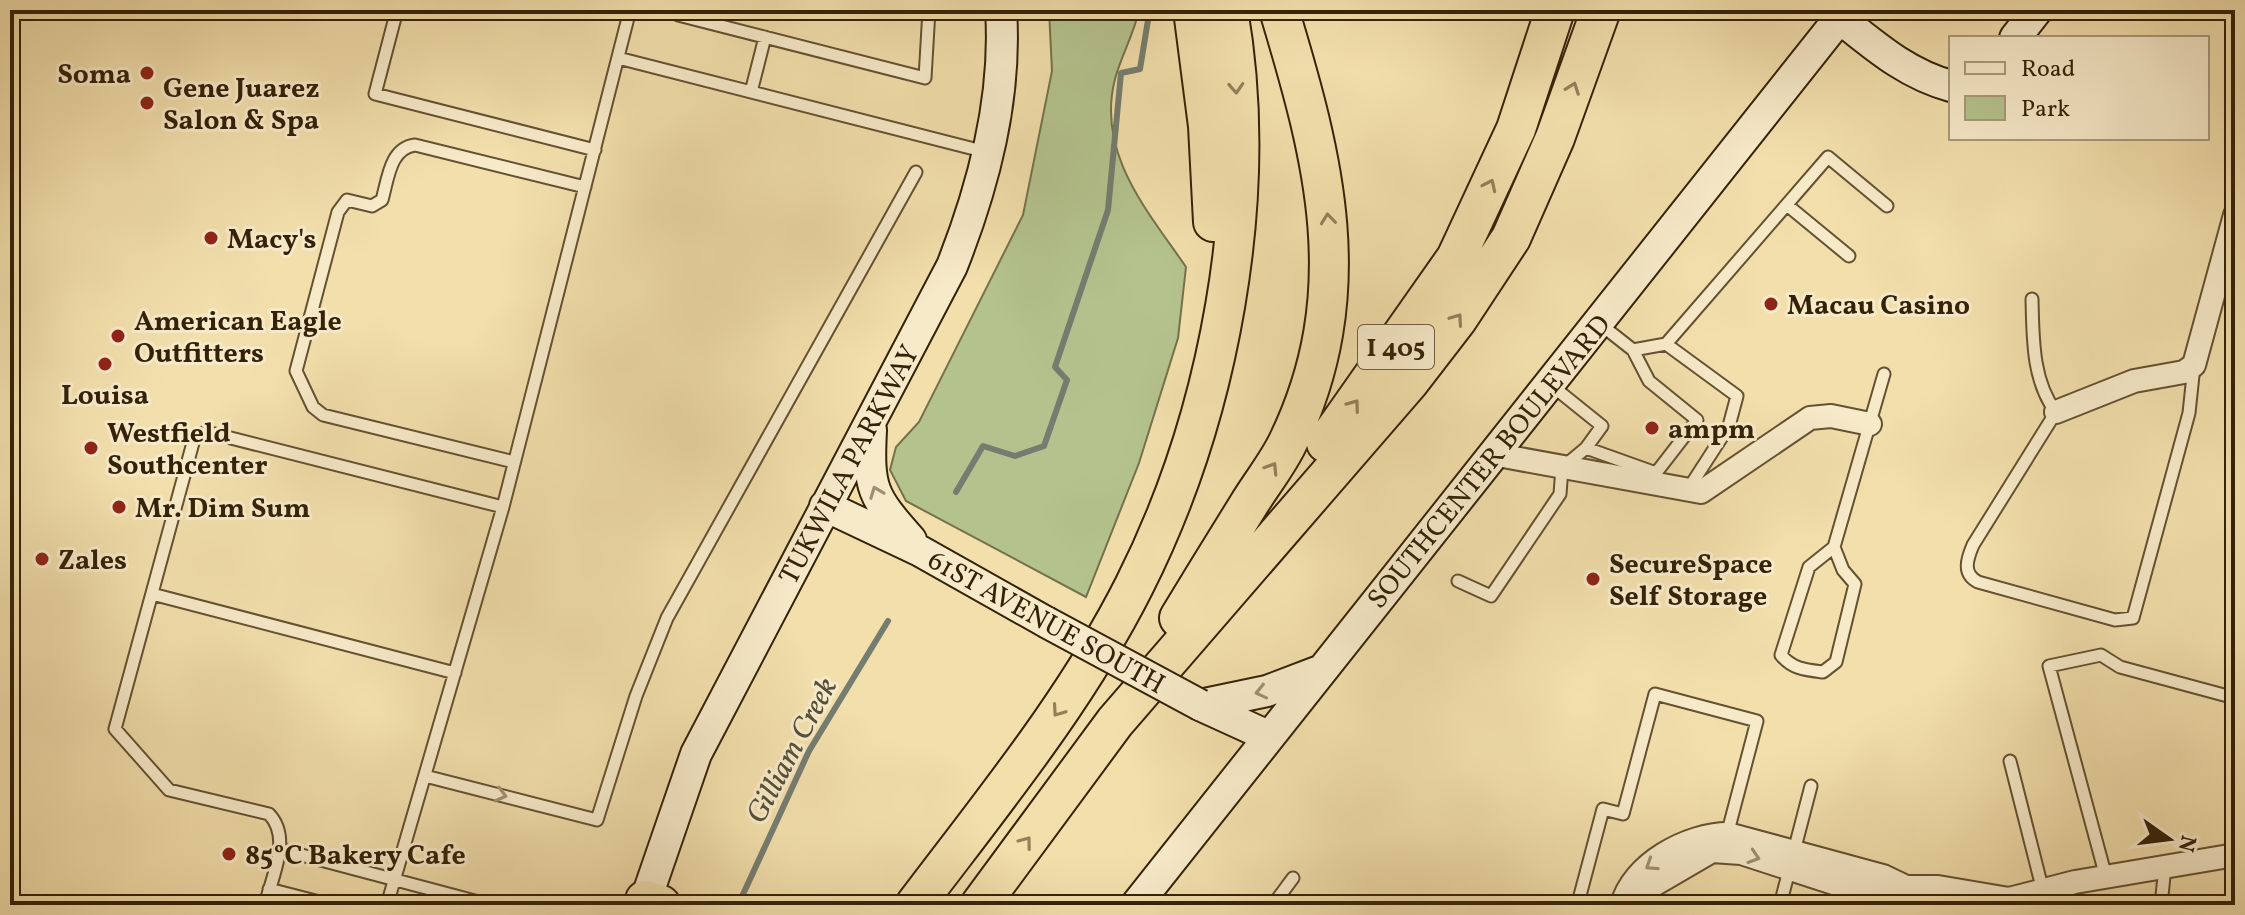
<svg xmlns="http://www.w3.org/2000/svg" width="2245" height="915" font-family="Vollkorn,serif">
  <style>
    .green { fill: #b4c38e; stroke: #74724b; stroke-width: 2 }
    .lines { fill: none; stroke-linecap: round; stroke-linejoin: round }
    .stream { stroke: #757d70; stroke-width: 6 }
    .lane-casing { stroke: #645131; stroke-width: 15 }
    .street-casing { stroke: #645131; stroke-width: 26 }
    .secondary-casing { stroke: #342208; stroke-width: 34 }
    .highway-casing { stroke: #342208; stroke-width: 42 }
    .lane { stroke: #f7eac9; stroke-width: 11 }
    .street { stroke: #f7eac9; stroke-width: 22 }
    .secondary { stroke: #f7eac9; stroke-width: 30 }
    .highway { stroke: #f2dfac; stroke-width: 38 }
    .secondary-bridge-casing { stroke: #342208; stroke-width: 34; stroke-linecap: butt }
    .secondary-bridge { stroke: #f7eac9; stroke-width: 30 }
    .oneway { stroke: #93805a }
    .oneway2 { stroke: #9f9072 }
    .poi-dot { fill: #8f2418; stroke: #f7eac9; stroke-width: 3 }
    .labels { text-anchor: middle; stroke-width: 6; stroke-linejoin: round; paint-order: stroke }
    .shield { fill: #f7eac9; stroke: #6e5e42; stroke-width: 2 }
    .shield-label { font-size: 26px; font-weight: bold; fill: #342208 }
    .poi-label { font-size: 28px; font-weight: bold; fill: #342208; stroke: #f7eac9; text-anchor: start }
    .street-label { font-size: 28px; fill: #342208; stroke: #f7eac9 }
    .water-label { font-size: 30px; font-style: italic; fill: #54503c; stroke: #f7eac9 }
  </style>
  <rect width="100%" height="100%" fill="#f2dfac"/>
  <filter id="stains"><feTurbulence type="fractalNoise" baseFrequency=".0025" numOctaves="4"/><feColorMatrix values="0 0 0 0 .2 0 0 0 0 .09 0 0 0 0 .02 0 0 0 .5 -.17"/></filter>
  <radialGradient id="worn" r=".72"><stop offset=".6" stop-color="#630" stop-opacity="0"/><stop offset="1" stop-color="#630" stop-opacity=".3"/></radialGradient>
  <!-- green -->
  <path class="green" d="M1049,10h90c-5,24 -18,46 -24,69 -19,74 32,131 71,188l-8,71 -39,125 -53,134 -180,-96 -16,-31 6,-23 23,-25 104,-207 29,-144z"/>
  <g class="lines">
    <!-- stream -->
    <path class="stream" d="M956,492l27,-46 32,10 29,-10 23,-66 -12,-13 53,-157 13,-137 19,-4 8,-49
      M739,903l70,-152 79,-130"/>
    <!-- lane casing -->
    <g class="lane-casing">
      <path id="lane" d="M397,10l-22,84 220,56
        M679,10l-1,5 247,63 4,-68
        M618,58l368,94
        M751,92l14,-55
        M1787,205l62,51
        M2032,299c1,38 0,82 24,113l-83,133c-6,14 -11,29 5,37l137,38 18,-2 56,-205 5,-47
        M1600,324l33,26 33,-6
        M1551,385l51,41 -16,22
        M514,462l-191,-47 -10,-8 -17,-36 42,-159 9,-12 25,6 10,-6c6,-21 8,-52 33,-55l170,42
        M1687,491l42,-65 8,-30 -71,-52 162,-187 59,49
        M1834,547l9,23 12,14 -19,78 -13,10c-17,-2 -31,-3 -42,-17l28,-88 25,-20 50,-173
        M1458,581l33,15 69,-102 2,-26 24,-20 70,25 41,-53 -48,-39 -16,-31
        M152,594l303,79
        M2010,761l33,130
        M425,776l172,44 39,-124 31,-78 249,-446
        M279,849l211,56
        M2106,877l-57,-211 52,-11 19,12 115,31
        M269,889l62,16
        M265,905c7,-29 27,-67 4,-91l-100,-24 -54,-61 79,-290 9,-6 12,1 288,73
        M387,905l116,-398 127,-497
        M1273,905l20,-27
        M1585,905l-7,-2 25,-94 20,5 32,-120 102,27 -30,114
        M1780,905l31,-119
        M2161,905l4,-38"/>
    </g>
    <!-- street casing -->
    <g class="street-casing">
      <path id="street" d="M2056,412l78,-31 50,-9 10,-7 41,-150
        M1492,454l209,38 109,-74 21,-2 39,8
        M1906,887h32l71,12 66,-17 160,-27
        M1622,905c10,-41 66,-71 106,-71l155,42 23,11 -34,5 -17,-2 -114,-37 -29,-2 -60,35 -11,19"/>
    </g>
    <!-- secondary casing -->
    <g class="secondary-casing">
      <path id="secondary" d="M1841,19c35,28 66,55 110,67
        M2015,38l22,-28
        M871,430c-3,59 1,66 40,110
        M825,506l95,45 126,71
        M1200,705l67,-14 50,-19
        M1200,705l68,31
        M644,905l52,-151 256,-488c32,-81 55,-168 49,-256
        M1136,905l710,-895"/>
    </g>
    <!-- highway casing -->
    <g class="highway-casing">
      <path id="highway" d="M1193,10l15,116 5,96
        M1326,443l130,-185 60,-129 39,-119
        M1179,618c23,-38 47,-77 70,-114 13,-21 29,-41 39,-62 72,-149 36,-283 -9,-432
        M645,900l16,5
        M915,905c77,-102 161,-204 219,-319 85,-168 127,-389 94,-576
        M980,905l135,-183 295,-341 47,-61 54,-82 44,-100 46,-128"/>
    </g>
    <!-- lane -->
    <use href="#lane" class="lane"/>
    <!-- street -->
    <use href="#street" class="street"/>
    <!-- secondary -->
    <use href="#secondary" class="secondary"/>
    <!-- highway -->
    <use href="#highway" class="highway"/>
    <!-- secondary-bridge casing -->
    <g class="secondary-bridge-casing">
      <path id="secondary-bridge" d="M1046,622l154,83"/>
    </g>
    <!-- secondary-bridge -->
    <use href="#secondary-bridge" class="secondary-bridge"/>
  </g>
  <!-- one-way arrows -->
  <defs><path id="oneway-chevron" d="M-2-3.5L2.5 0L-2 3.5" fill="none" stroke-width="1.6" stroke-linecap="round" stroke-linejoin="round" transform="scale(2)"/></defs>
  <g class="oneway">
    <use href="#oneway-chevron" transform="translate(1236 88) rotate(87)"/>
    <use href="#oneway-chevron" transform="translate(1573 88) rotate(-70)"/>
    <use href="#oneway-chevron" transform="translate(1490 185) rotate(-65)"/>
    <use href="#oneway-chevron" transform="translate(1328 219) rotate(-96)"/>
    <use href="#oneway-chevron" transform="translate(1457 319) rotate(-55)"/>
    <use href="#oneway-chevron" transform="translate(1354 405) rotate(-54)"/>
    <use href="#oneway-chevron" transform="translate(1272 468) rotate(-58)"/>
    <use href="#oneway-chevron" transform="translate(1058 711) rotate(125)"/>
    <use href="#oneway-chevron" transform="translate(1026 842) rotate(-53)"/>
  </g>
  <g class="oneway2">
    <use href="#oneway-chevron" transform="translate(876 492) rotate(-111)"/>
    <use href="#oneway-chevron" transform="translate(1261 692) rotate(167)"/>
    <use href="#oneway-chevron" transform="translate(501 795) rotate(15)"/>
    <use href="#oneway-chevron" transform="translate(1754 857) rotate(18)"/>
    <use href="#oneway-chevron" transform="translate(1651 865) rotate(147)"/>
  </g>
  <!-- markers -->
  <g class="poi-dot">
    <circle cx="147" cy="73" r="8"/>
    <circle cx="147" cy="103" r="8"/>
    <circle cx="211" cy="238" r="8"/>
    <circle cx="1771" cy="304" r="8"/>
    <circle cx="118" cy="336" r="8"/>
    <circle cx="105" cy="364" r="8"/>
    <circle cx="1652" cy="428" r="8"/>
    <circle cx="91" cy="448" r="8"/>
    <circle cx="119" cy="507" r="8"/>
    <circle cx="42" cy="559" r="8"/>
    <circle cx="1593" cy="579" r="8"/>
    <circle cx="229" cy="854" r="8"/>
  </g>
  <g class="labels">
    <!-- shield labels -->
    <rect class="shield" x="1358" y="325" width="76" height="44" rx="6"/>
    <g class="shield-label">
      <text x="1396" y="356">I 405</text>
    </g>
    <!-- poi labels -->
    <g class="poi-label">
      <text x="131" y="83" text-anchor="end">Soma</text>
      <text x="163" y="97">Gene Juarez<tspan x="163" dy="32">Salon &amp; Spa</tspan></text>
      <text x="227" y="248">Macy's</text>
      <text x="1787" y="314">Macau Casino</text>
      <text x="134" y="330">American Eagle<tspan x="134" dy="32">Outfitters</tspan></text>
      <text x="105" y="404" text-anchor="middle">Louisa</text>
      <text x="1668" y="438">ampm</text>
      <text x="107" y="442">Westfield<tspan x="107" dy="32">Southcenter</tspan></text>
      <text x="135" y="517">Mr. Dim Sum</text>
      <text x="58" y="569">Zales</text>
      <text x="1609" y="573">SecureSpace<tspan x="1609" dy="32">Self Storage</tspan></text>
      <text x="245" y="864">85°C Bakery Cafe</text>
    </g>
    <!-- street labels -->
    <g class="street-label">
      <text transform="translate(1488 461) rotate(-51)" y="10">SOUTHCENTER BOULEVARD</text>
      <text transform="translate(848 464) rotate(-62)" y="10">TUKWILA PARKWAY</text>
      <text transform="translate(1047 621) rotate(29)" y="10">61ST AVENUE SOUTH</text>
    </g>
    <!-- water labels -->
    <g class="water-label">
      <text transform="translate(791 750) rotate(-62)" y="10">Gilliam Creek</text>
    </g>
  </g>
  <!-- margin -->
  <rect width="2245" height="915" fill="none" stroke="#f2dfac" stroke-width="40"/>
  <rect x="12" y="12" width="2221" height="891" fill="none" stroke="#342208" stroke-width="4"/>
  <rect x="20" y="20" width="2205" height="875" fill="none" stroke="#342208" stroke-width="2"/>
  <!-- legend -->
  <rect x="1949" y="36" width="260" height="104" fill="#f7eac9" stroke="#a99a7c" stroke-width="2"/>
  <rect x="1965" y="62" width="40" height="12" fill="#f7eac9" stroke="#a99a7c" stroke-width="2"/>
  <text x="2021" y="76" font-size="24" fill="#342208">Road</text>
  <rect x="1965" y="96" width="40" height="24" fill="#b4c38e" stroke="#a99a7c" stroke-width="2"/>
  <text x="2021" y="116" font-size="24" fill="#342208">Park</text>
  <!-- north arrow -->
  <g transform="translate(2169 839) rotate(104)" stroke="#f7eac9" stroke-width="6" paint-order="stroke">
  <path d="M0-6L14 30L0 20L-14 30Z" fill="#342208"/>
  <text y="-12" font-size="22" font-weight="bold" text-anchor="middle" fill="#342208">N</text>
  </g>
  <rect width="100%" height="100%" filter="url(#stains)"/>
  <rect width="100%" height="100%" fill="url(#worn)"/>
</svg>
